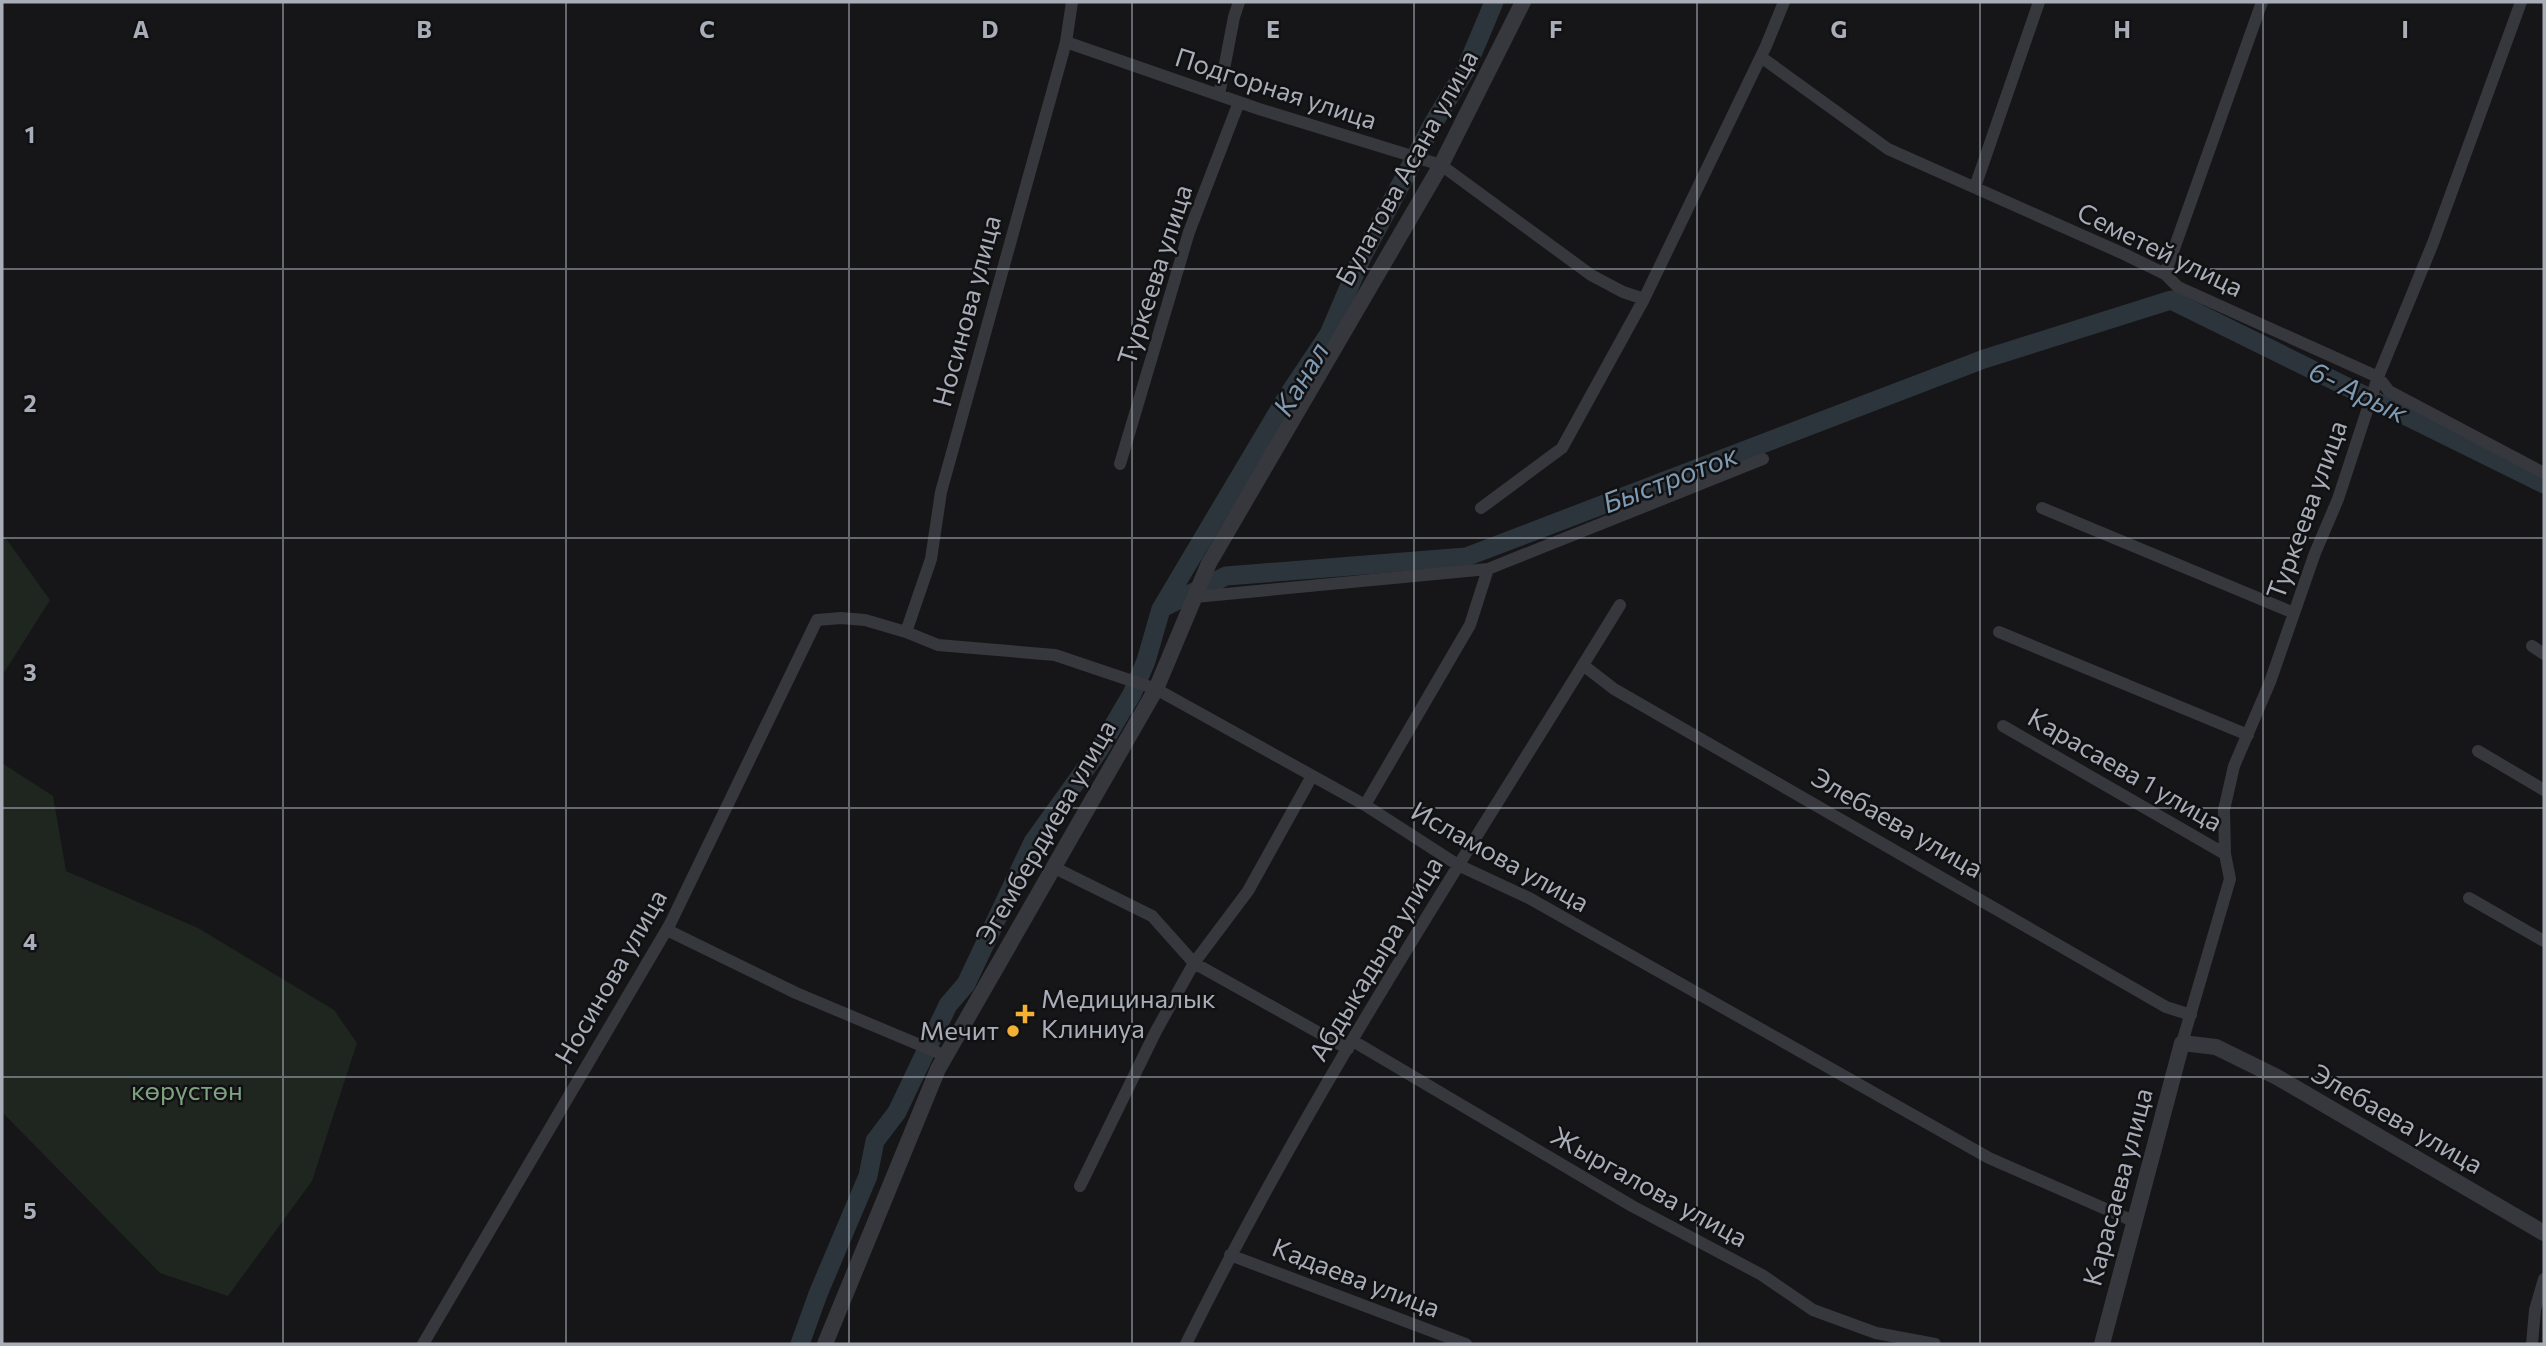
<svg xmlns="http://www.w3.org/2000/svg" width="2546" height="1346" font-family="Commissioner,sans-serif">
  <style>
    .green { fill: #1e261f }
    .lines { fill: none; stroke-linecap: round; stroke-linejoin: round }
    .river { stroke: #2c353c; stroke-width: 19 }
    .minor { stroke: #37383d; stroke-width: 12 }
    .tertiary { stroke: #37383d; stroke-width: 16 }
    .grid { fill: none; stroke: #a8adb8; stroke-width: 2; stroke-opacity: 0.55 }
    .poi-dot { fill: #f2b134; stroke: #111113; stroke-width: 2.5 }
    .labels { text-anchor: middle; stroke-width: 5; stroke-linejoin: round; paint-order: stroke }
    .street-label { font-size: 26px; fill: #a8adb8; stroke: #111113 }
    .poi-label { font-size: 26px; fill: #a8adb8; stroke: #111113; text-anchor: start }
    .park-label { font-size: 26px; fill: #7fa381; stroke: #111113 }
    .water-label { font-size: 28px; font-style: italic; fill: #7f9bb3; stroke: #111113 }
    .grid-label { font-size: 23px; text-anchor: middle; font-weight: bold; fill: #a8adb8; stroke: #111113; stroke-width: 5; stroke-linejoin: round; paint-order: stroke }
  </style>
  <rect width="100%" height="100%" fill="#161618"/>
  <!-- green -->
  <path class="green" d="M2,533l48,67 -48,76z
    M2,763l51,33 13,75 132,57 136,82 23,33 -45,138 -84,115 -68,-23 -158,-161z"/>
  <g class="lines">
    <!-- river -->
    <path class="river" d="M1162,608l64,-32 240,-19 518,-198 187,-59 373,184
      M800,1344l18,-50 50,-118 7,-35 22,-29 51,-107 18,-21 67,-142 66,-92 33,-56 14,-33 15,-52 126,-212 42,-63 33,-77 72,-135 31,-51 29,-69"/>
    <!-- minor -->
    <path class="minor" d="M1066,42l193,67 182,56 150,110 32,17 21,7
      M1761,57l127,92 236,105 41,20 13,13 200,90 11,14 155,82
      M1219,95l15,-78 5,-15
      M1975,187l64,-185
      M2165,274l97,-272
      M1120,464l69,-232 50,-130
      M1481,508l81,-60 82,-149 122,-253 18,-44
      M2042,508l252,105
      M1195,597l293,-28 275,-110
      M906,632l25,-73 10,-67 125,-450 6,-40
      M1999,632l249,103
      M2532,646l12,8
      M1583,665l31,24 552,318 25,8
      M2003,726l222,128
      M2478,751l66,39
      M1365,805l105,-180 18,-56
      M1053,867l99,49 42,47 154,86
      M2469,898l75,43
      M667,930l129,63 150,63
      M1353,1041l279,165 130,69 51,35 63,23 59,11
      M2182,1043l48,-164 -5,-25 -1,-44 10,-44 36,-84 45,-129 23,-54 40,-122 55,-134 88,-241
      M1080,1186l76,-155 38,-68 54,-72 64,-115
      M1230,1255l236,89
      M423,1344l247,-420 147,-304 24,-2 24,2 41,12 32,13 117,10 101,34 209,116 93,60 71,33 460,260 144,63
      M1186,1344c126,-256 285,-496 434,-739
      M2532,1344l3,-34 9,-31"/>
    <!-- tertiary -->
    <path class="tertiary" d="M825,1344l113,-275 218,-380 53,-126 232,-398 82,-163
      M2102,1344l80,-301 34,4 61,30 267,156"/>
  </g>
  <!-- grid -->
  <path class="grid" d="M283,2v1342M566,2v1342M849,2v1342M1132,2v1342M1414,2v1342M1697,2v1342M1980,2v1342M2263,2v1342M2,269h2542M2,538h2542M2,808h2542M2,1077h2542"/>
  <!-- markers -->
  <g class="poi-dot">
    <path d="M1021.5 1003.5h7v7h7v7h-7v7h-7v-7h-7v-7h7z"/>
    <circle cx="1013" cy="1031" r="7"/>
  </g>
  <g class="labels">
    <!-- street labels -->
    <g class="street-label">
      <text transform="translate(1276 89) rotate(18)" y="9">Подгорная улица</text>
      <text transform="translate(1407 168) rotate(-61)" y="9">Булатова Асана улица</text>
      <text transform="translate(2160 250) rotate(26)" y="9">Семетей улица</text>
      <text transform="translate(1155 275) rotate(-72)" y="9">Туркеева улица</text>
      <text transform="translate(967 311) rotate(-75)" y="9">Носинова улица</text>
      <text transform="translate(2307 510) rotate(-70)" y="9">Туркеева улица</text>
      <text transform="translate(2125 770) rotate(30)" y="9">Карасаева 1 улица</text>
      <text transform="translate(1897 823) rotate(30)" y="9">Элебаева улица</text>
      <text transform="translate(1046 832) rotate(-60)" y="9">Эгембердиева улица</text>
      <text transform="translate(1500 857) rotate(29)" y="9">Исламова улица</text>
      <text transform="translate(1376 959) rotate(-59)" y="9">Абдыкадыра улица</text>
      <text transform="translate(611 977) rotate(-60)" y="9">Носинова улица</text>
      <text transform="translate(2397 1119) rotate(30)" y="9">Элебаева улица</text>
      <text transform="translate(1649 1187) rotate(29)" y="9">Жыргалова улица</text>
      <text transform="translate(2118 1187) rotate(-75)" y="9">Карасаева улица</text>
      <text transform="translate(1356 1278) rotate(21)" y="9">Кадаева улица</text>
    </g>
    <!-- poi labels -->
    <g class="poi-label">
      <text x="1041" y="1008">Медициналык<tspan x="1041" dy="30">Клиниуа</tspan></text>
      <text x="999" y="1040" text-anchor="end">Мечит</text>
    </g>
    <!-- park labels -->
    <g class="park-label">
      <text x="187" y="1100">көрүстөн</text>
    </g>
    <!-- water labels -->
    <g class="water-label">
      <text transform="translate(1301 379) rotate(-59)" y="10">Канал</text>
      <text transform="translate(2358 392) rotate(26)" y="10">6- Арык</text>
      <text transform="translate(1670 479) rotate(-21)" y="10">Быстроток</text>
    </g>
  </g>
  <g class="grid-label">
    <text x="141" y="38">A</text>
    <text x="424" y="38">B</text>
    <text x="707" y="38">C</text>
    <text x="990" y="38">D</text>
    <text x="1273" y="38">E</text>
    <text x="1556" y="38">F</text>
    <text x="1839" y="38">G</text>
    <text x="2122" y="38">H</text>
    <text x="2405" y="38">I</text>
    <text x="30" y="143">1</text>
    <text x="30" y="412">2</text>
    <text x="30" y="681">3</text>
    <text x="30" y="950">4</text>
    <text x="30" y="1219">5</text>
  </g>
  <!-- border -->
  <rect width="2546" height="1346" fill="none" stroke="#a8adb8" stroke-width="7"/>
</svg>
